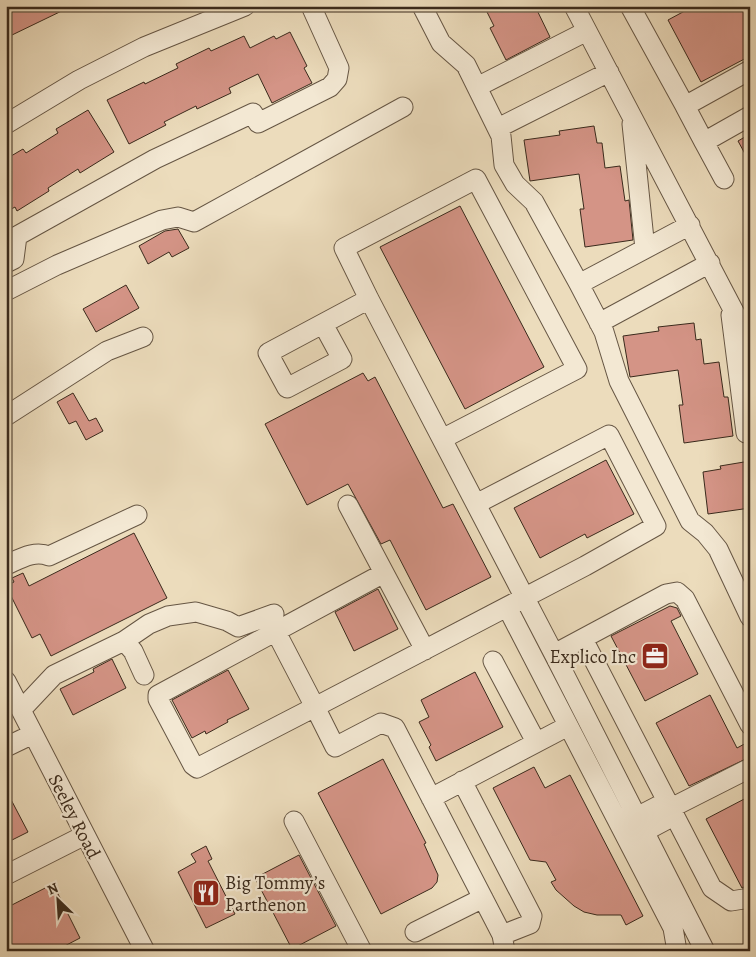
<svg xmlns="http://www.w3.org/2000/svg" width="756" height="957" font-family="Alegreya,serif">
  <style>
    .building { fill: #d49486; stroke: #3a2a1c }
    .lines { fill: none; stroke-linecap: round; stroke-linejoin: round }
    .minor-casing { stroke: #665644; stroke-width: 21 }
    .minor { stroke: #f3e8d3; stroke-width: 19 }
    .labels { text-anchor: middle; stroke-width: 4.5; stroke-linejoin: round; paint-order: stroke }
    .poi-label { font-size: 19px; fill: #3a2a1c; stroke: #f3e8d3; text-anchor: end }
    .street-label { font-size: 19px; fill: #3a2a1c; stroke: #f3e8d3 }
  </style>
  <rect width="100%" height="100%" fill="#ecdcbc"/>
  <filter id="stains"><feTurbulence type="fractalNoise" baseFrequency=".004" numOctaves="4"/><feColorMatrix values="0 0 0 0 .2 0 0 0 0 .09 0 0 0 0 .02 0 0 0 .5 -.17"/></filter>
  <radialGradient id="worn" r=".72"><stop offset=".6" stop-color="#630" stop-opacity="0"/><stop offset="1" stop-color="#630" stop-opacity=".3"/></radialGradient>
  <!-- building -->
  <path class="building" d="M6,6h66l-60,29 -6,-11z
    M484,6h51l15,31 -44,23 -16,-32 4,-2z
    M694,6h56v50l-49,26 -33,-62z
    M290,32l17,34 -3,2 8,15 -40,20 -14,-29 -29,14 2,5 -34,16 -1,-3 -32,16 2,3 -37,19 -22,-44 37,-18 1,2 33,-16 -2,-4 33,-16 2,3 33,-15 6,12 24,-12 2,3z
    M88,110l26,42 -34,21 -2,-4 -30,19 1,3 -32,20 -2,-4 -9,5v-53l17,-10 3,4 32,-20 -2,-4z
    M594,126l3,17h5l3,25 15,-2 5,35 4,-1 4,40 -48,7 -5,-38h4l-5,-35 -49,7 -6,-41 36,-5 -1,-4z
    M750,134v29l-12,-22z
    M460,206l84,161 -79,42 -85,-162z
    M178,229l11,19 -17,9 -3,-5 -21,12 -9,-18 26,-15z
    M126,285l13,23 -43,24 -13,-23z
    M694,323l2,17 5,-1 3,25 15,-2 5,35h4l5,39 -49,7 -5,-38h4l-5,-35 -48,7 -7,-41 36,-5 -1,-4z
    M363,373l5,8 7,-4 68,131 10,-4 38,73 -65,33 -36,-70 -9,4 -33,-60 -41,21 -42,-81z
    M73,393l16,28 7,-3 7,13 -17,9 -10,-19 -7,3 -12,-22z
    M606,460l28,54 -47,24 -2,-4 -45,24 -26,-50z
    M750,461v47l-42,6 -5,-42 18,-3 -1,-3z
    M134,533l33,65 -116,58 -11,-22 -8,4 -26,-52 8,-4 -2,-4 11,-5 6,13z
    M378,589l20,40 -44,22 -19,-39z
    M670,606l7,2 4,8 -10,5 27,53 -53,27 -34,-65z
    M112,659l14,29 -53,27 -13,-26 34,-17 -1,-3z
    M228,670l21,39 -22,11 1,2 -22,12 -1,-3 -13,7 -20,-38z
    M475,672l28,55 -67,34 -7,-14 2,-2 -12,-23 10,-5 -8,-17z
    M710,695l27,53 13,-7v16l-61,29 -33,-63z
    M383,759l43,84 -2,1 14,31 -1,7 -5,6 -51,26 -63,-121z
    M534,767l11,21 25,-13 73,141 -17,9 -5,-10h-24l-13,-3 -10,-6 -18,-16 -5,-8 5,-2 -10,-18 -16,-2 -37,-72z
    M6,790l22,42 -22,11z
    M750,796v88l-8,4 -36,-69z
    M206,846l6,13 -4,2 27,53 -29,14 -28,-56 18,-10 -5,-8z
    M299,855l37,71 -44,23 -37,-71z
    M53,884l27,54 -25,13h-49v-43z"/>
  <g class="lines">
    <!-- minor casing -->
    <g class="minor-casing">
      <path id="minor" d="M422,6l19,37 25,22 35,71 3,29 11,19 19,18 45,82 25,48 15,49 71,140 15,12 13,16 32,68
        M574,6l176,336
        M630,6l55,100 65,-36
        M477,87l110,-56
        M685,106l19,36
        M6,124l73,-44 65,-33 101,-41
        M632,124l13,125
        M498,128l111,-56
        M724,179l-20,-37 46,-26
        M6,263l8,-4 3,-23 138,-77 98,-46 5,10 72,-36 7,-8 2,-11 -28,-62
        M579,284l111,-59
        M6,291l51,-26 105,-45 16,-3 16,5 209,-115
        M731,315l15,118h4
        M599,323l111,-60
        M323,324l19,35 -55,29 -19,-35 101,-54
        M6,416l101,-65 36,-14
        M442,439l135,-70 -101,-190 -132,69 25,51 185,355 151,297
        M476,504l133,-69 47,91 -71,40 -270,141 20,40 46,-24 14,5 107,207 3,16
        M348,505l77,145
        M6,565c14,-6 28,-15 43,-9l88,-41
        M507,607l166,321 4,23
        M276,632l39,75 -118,61 -4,-3 -35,-66v-4l226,-122
        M583,639l129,249 19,13 19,-3
        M124,641l9,10 11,24
        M554,654l112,-60 11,-2 8,7 65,126
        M493,661l43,81
        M6,681l139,270
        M21,710l33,-35 70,-34 25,-17 19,-8 28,-4 31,9 11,6 36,-13
        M6,747l27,-13
        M462,781l70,135 -2,8 -28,11
        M431,798l137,-72
        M294,821l68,130
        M627,822l31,-16 13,2 79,-40
        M634,837l32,-17 5,-12
        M6,875l79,-40
        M415,932l68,-34"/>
    </g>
    <!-- minor -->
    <use href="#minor" class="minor"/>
  </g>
  <!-- icons -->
  <defs>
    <g id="office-square" transform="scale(1.4375)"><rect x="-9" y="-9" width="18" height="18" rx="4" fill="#8f2418" stroke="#f3e8d3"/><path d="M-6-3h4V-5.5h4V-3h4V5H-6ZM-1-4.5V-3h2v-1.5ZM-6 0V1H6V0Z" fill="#fff"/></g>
    <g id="restaurant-square" transform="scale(1.4375)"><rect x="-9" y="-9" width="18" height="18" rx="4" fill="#8f2418" stroke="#f3e8d3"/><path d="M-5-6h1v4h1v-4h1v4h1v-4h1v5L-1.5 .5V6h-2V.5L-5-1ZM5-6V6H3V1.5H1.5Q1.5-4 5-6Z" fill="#fff"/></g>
  </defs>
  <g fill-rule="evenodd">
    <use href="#office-square" x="655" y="656"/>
    <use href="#restaurant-square" x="206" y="893"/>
  </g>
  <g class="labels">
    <!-- poi labels -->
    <g class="poi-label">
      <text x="636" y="663">Explico Inc</text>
      <text x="225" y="889" text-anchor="start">Big Tommy’s<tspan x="225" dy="22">Parthenon</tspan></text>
    </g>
    <!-- street labels -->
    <g class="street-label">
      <text transform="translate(75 816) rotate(63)" y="7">Seeley Road</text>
    </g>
  </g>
  <!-- margin -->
  <rect width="756" height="957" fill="none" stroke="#ecdcbc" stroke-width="25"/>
  <rect x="8" y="8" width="741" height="942" fill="none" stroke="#3a2a1c" stroke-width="2.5"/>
  <rect x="12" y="12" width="731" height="932" fill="none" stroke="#3a2a1c"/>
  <!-- north arrow -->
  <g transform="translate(58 900) rotate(335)" stroke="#f3e8d3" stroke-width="4" paint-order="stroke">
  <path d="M0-4L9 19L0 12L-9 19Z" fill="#3a2a1c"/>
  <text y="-8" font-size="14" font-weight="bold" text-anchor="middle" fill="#3a2a1c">N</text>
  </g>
  <rect width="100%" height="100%" filter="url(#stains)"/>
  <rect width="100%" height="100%" fill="url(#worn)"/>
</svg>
